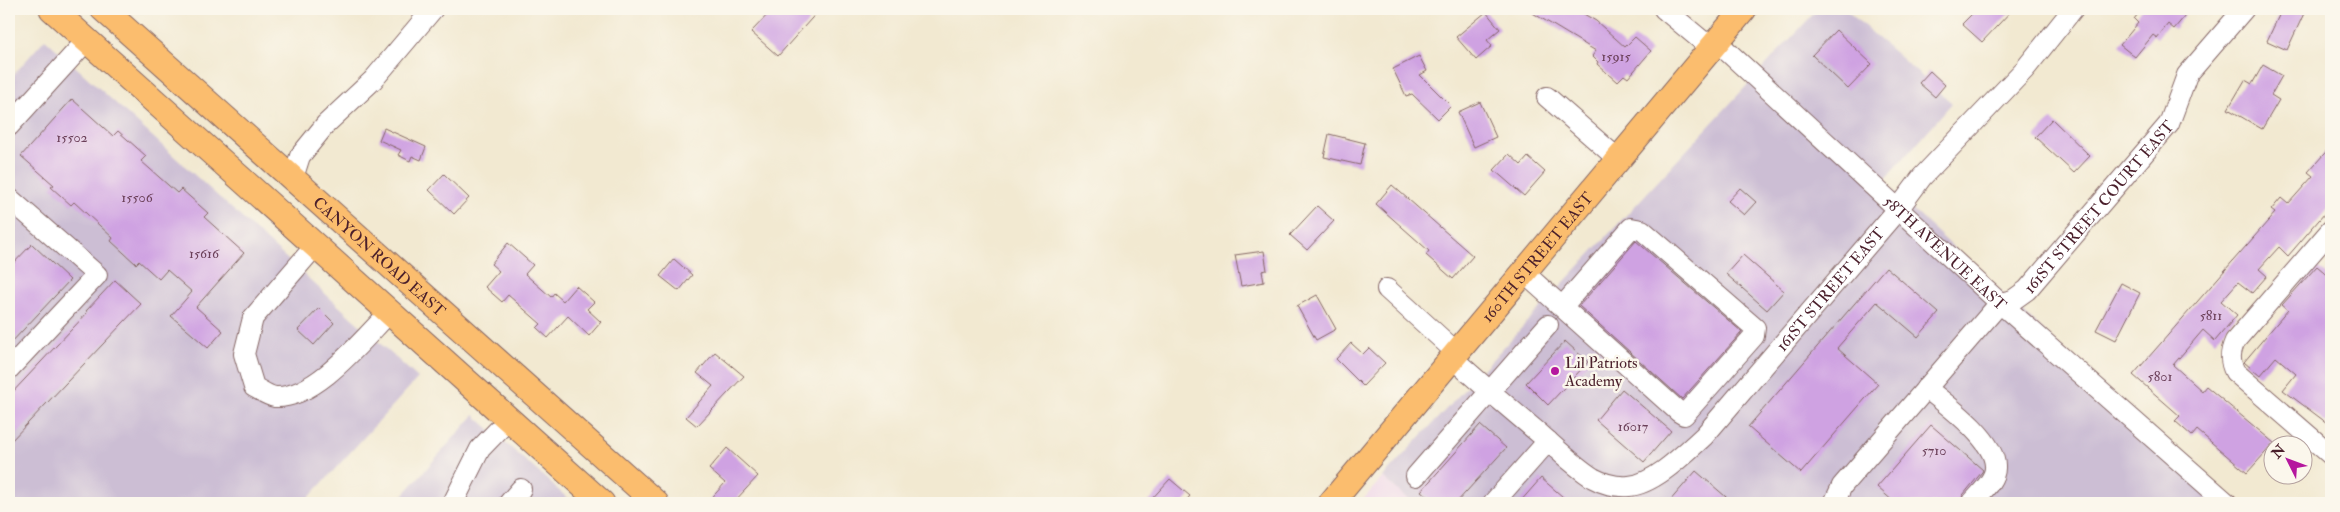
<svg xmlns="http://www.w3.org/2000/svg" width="2340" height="512" font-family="'IM FELL Double Pica',serif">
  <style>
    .built { fill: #edd0e9 }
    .industrial { fill: #ccbed4 }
    .building { fill: #cfa2e2 }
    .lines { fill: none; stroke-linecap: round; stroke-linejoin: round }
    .minor-casing { stroke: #856665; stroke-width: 22 }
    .major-casing { stroke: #856665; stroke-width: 27 }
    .minor { stroke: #fff; stroke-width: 20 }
    .major { stroke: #fbbd6e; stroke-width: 25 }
    .poi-dot { fill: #b5179e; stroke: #fbf7ec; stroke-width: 2 }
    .labels { text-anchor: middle; stroke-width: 5; stroke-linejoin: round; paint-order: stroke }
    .number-label { font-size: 14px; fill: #6b4059 }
    .street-label { font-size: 16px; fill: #4a1f2b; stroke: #fbf7ec }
    .poi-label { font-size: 16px; fill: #4a1f2b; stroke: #fbf7ec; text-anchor: start }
  </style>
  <rect width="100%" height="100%" fill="#fbf7ec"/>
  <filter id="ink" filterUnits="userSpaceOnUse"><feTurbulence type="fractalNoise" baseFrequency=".02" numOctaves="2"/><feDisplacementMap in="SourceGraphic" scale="10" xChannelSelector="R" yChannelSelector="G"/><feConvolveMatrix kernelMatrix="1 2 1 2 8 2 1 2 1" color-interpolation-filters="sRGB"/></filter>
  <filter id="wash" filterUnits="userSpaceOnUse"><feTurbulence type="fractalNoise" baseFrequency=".0096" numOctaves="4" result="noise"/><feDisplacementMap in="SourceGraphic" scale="20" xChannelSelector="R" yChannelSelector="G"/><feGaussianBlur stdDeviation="1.12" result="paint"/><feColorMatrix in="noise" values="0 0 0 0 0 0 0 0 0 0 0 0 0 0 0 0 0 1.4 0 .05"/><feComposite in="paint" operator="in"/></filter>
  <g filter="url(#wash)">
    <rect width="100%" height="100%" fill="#f2e9d1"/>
    <!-- built -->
    <path class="built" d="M1383,477l29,26h-52z"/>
    <!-- industrial -->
    <path class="industrial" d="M1818,9h27l107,94 -69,79 212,197 139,124h-822l-29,-26z
      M45,39l373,339 -114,125h-295v-423z
      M474,415l99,88h-177z"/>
    <g id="blocks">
      <!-- building -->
      <path class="building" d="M773,9h47l-42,47 -27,-24z
        M1526,9h49l21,12 29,26 10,-10 16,14 -23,27 -4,-3 -7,7 -20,-18 1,-2 -6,-6 4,-5z
        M1977,9h36l-31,33 -20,-18z
        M2142,9h39l-2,2 6,5 -11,13 -6,-5 -11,14 -4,-3 -18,22 -15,-12 18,-22 -4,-4z
        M2282,9h24l-19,41 -20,-9z
        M1486,12l14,17 -13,11 5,6 -16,14 -20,-23z
        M1836,30l36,34 -24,25 -36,-34z
        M1419,56l8,15 -7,4 31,31 -13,13 -26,-25 -6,2 -13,-27z
        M2263,65l19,11 -11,19 8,5 -17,29 -34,-20 17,-29 7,4z
        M1930,71l15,14 -10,12 -16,-14z
        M72,99l41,37 5,-5 28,25 -5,5 36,32 4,-4 27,24 -4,4 40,36 -48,54 27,24 -15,17 -37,-32 21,-24 -25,-22 -8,9 -20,-18 -3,3 -25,-23 2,-3 -39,-36 -3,3 -20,-18 3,-2 -33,-29z
        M1480,102l16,35 -22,10 -16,-35z
        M2052,119l38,37 -16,17 -39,-36z
        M384,128l42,19 -5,13 -9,-4 -2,5 -12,-6 3,-5 -22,-10z
        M1329,134l36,9 -5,22 -36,-8z
        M2331,146v60l-43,50 -9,-9 -20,22 8,7 -15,17 -14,-11 -17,19 16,14 -22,26 -12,-11 -30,35 29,26 4,-5 68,57 -27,30 -50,-43 -5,6 -17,-15 5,-5 -47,-41 142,-162 -4,-3 10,-12 7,6 25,-28 -5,-4z
        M1509,154l12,11 7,-8 17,15 -21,24 -30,-26z
        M444,174l25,24 -15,16 -25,-24z
        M1392,185l81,71 -20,23 -27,-24 3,-4 -53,-47z
        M1740,188l16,14 -12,13 -16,-14z
        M1317,206l17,15 -27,29 -17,-15z
        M1636,241l106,91 -60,67 -103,-93z
        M508,243l25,22 -8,9 26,23 3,-4 9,8 13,-15 18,16 -7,7 14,13 -12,14 -21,-20 -20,22 -11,-10 4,-4 -33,-29 -6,7 -17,-15 14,-16 -8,-7z
        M32,244l38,36 -61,65v-77z
        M1264,251l3,19 -5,1 2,11 -23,4 -6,-31z
        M1743,255l41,36 -17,19 -41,-36z
        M674,259l18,16 -13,16 -19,-15z
        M2317,266l14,12v148l-48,-36 13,-16 -20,-17 -16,19 -16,-14 44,-52 -6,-5z
        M1886,267l53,46 -21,24 -41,-35 -40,46 41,36 -77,89 -53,-46z
        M115,280l26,24 -132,139v-47l79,-84 -2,-1z
        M2121,283l19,10 -24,47 -20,-10z
        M1317,295l19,34 -20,11 -19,-34z
        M319,308l15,15 -20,22 -16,-15z
        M1565,341l23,21 -40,43 -22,-22z
        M1351,343l12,11 6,-6 16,15 -22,23 -27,-27z
        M715,352l29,24 -47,50 -11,-9 27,-31 -16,-13z
        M1622,389l49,42 -27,31 -48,-42z
        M1480,425l26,23 -50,55h-20l-15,-12z
        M1931,425l52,45 -1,2 -19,23 -3,8h-65l-18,-16z
        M727,448l31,28 -25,27h-26l18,-20 -16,-14z
        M1696,471l37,32h-65z
        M1541,478l29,25h-51z
        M1170,479l20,17 -6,7h-36z"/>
    </g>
  </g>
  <g filter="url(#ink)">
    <use href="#blocks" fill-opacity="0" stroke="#856665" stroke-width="1"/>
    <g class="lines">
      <!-- minor casing -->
      <g class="minor-casing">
        <g id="minor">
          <path id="s1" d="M1664,9l36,30 5,3 11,-1 284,262 227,200"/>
          <path d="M1547,97l71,62"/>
          <path d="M9,126l78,-86"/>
          <path d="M293,178l7,-22 26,-32 47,-44 60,-71"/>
          <path d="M9,198l88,77 -88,94"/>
          <path d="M2331,230l-96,111c-5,11 -6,20 0,31l96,83"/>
          <path d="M316,245l-63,73 -9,36 10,33c6,3 14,9 21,10 41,2 88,-58 115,-85"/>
          <path d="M1523,272l156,140 5,3 70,-79 1,-8 -113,-98 -11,-2 -69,79"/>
          <path d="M1387,289l69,63"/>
          <path id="s2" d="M1451,357c29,26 59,52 89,77 17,15 34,32 53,44 11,6 24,9 36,8 26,-2 57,-34 75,-50l195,-228 23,-31 103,-108 48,-60"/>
          <path d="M1926,388c20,16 71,53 69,80 0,13 -16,26 -23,35"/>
          <path d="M1416,476l132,-151"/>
          <path d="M453,503l27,-54 29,-30"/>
          <path d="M509,503l12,-14"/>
          <path d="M1493,503l55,-62"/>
          <path id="s3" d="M1834,503l8,-17 158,-183 13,-3 14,-10 142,-166 18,-49 57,-66"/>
        </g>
      </g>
      <!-- major casing -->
      <g class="major-casing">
        <g id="major">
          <path d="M52,9l550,494"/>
          <path id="s4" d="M103,9l553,494"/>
          <path id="s5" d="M1331,503l413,-494"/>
        </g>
      </g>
      <!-- minor -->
      <use href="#minor" class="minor"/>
      <!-- major -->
      <use href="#major" class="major"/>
    </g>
  </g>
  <!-- markers -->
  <circle class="poi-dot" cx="1555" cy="371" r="5"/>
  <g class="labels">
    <!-- number labels -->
    <g class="number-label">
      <text x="1616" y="61">15915</text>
      <text x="72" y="142">15502</text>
      <text x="137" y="202">15506</text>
      <text x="204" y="258">15616</text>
      <text x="2211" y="320">5811</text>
      <text x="2160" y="381">5801</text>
      <text x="1633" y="431">16017</text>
      <text x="1934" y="455">5710</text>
    </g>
    <!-- street labels -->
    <g class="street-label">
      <text dy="6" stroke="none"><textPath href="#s3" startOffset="401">161ST STREET COURT EAST</textPath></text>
      <text dy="6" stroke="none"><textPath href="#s1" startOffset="376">58TH AVENUE EAST</textPath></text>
      <text dy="6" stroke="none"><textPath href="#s4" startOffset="371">CANYON ROAD EAST</textPath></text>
      <text dy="6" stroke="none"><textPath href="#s5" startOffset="321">160TH STREET EAST</textPath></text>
      <text dy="6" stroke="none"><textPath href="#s2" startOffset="509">161ST STREET EAST</textPath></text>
    </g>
    <!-- poi labels -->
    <g class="poi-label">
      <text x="1565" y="368">Lil Patriots<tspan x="1565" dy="18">Academy</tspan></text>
    </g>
  </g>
  <!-- margin -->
  <rect width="2340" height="512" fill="none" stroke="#fbf7ec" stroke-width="30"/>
  <!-- north arrow -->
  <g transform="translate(2288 460) rotate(312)"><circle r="24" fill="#fbf7ec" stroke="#b4a19f"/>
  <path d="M0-4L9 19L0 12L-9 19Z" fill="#b5179e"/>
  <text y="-8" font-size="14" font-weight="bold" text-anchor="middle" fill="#4a1f2b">N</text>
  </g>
</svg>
